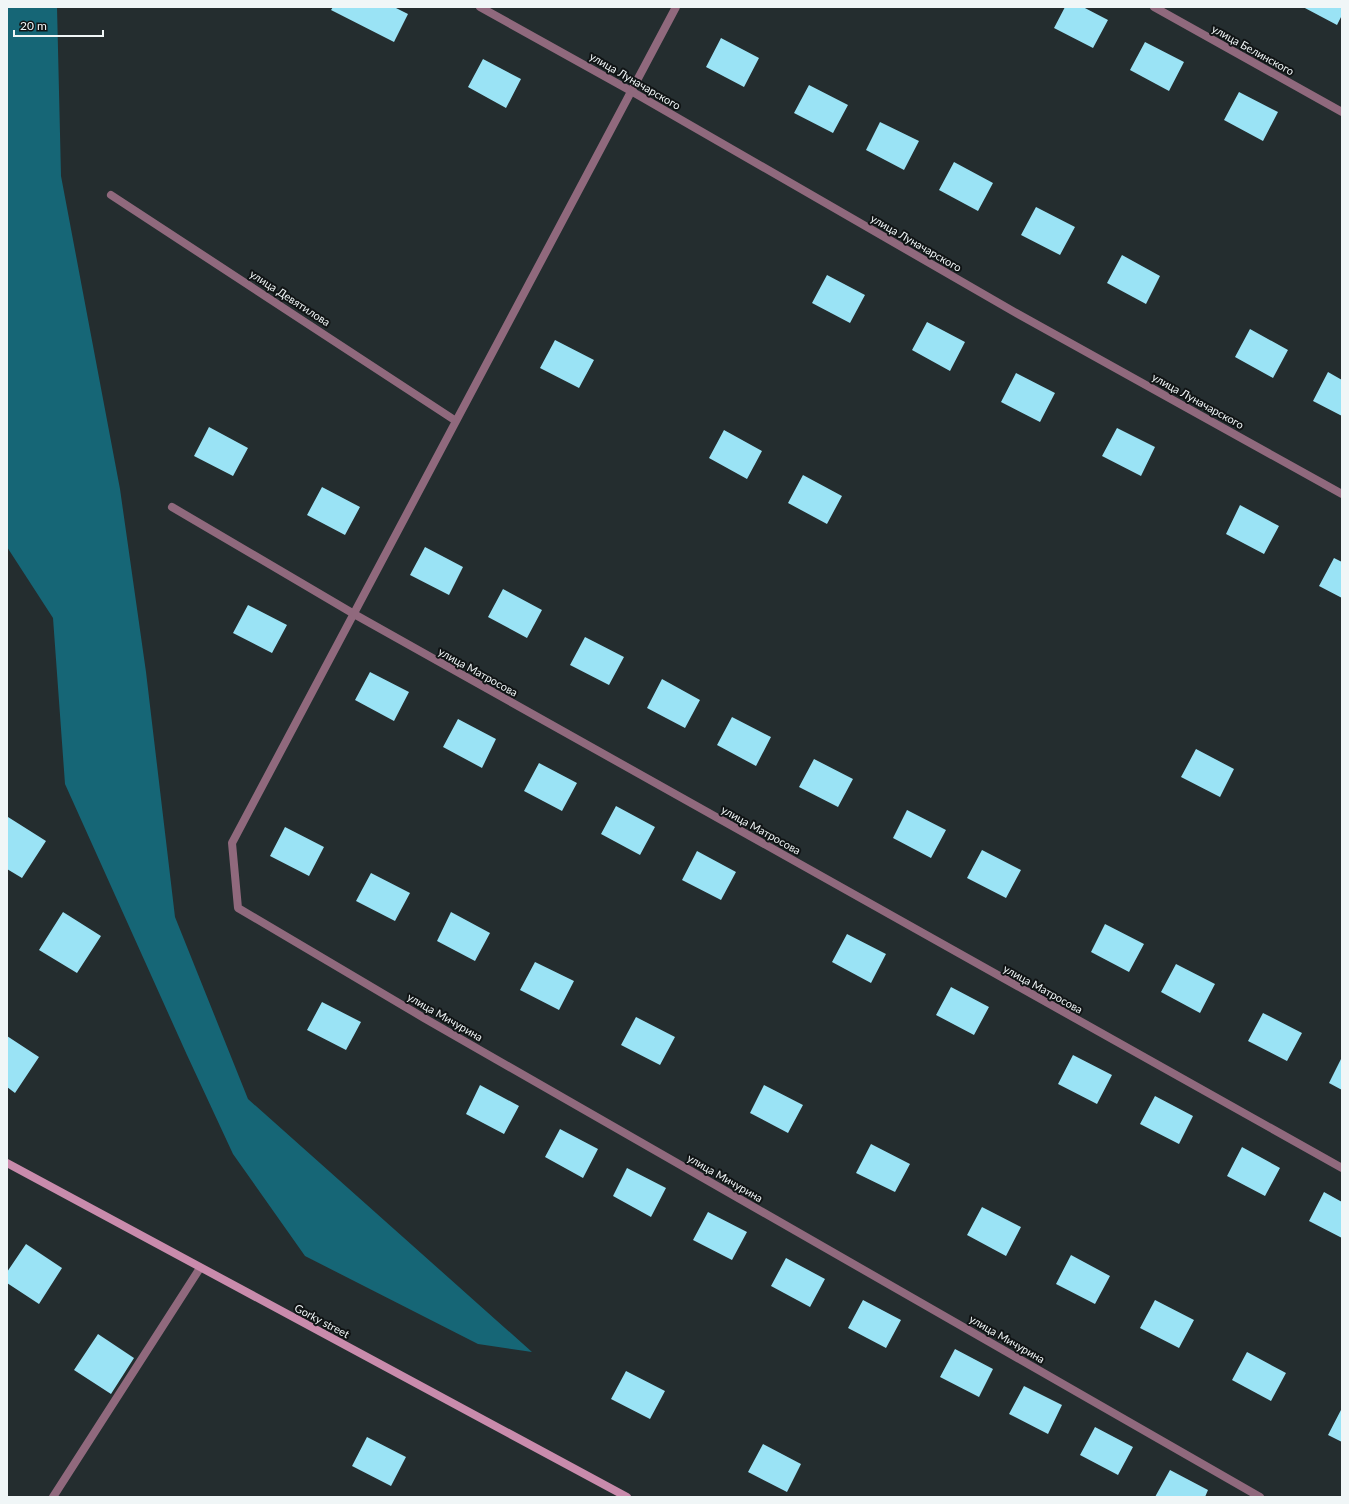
<svg xmlns="http://www.w3.org/2000/svg" width="1349" height="1504" font-family="Lato,sans-serif">
  <style>
    .water { fill: #166676 }
    .building { fill: #9ae3f5 }
    .lines { fill: none; stroke-linecap: round; stroke-linejoin: round }
    .service { stroke: #90697d; stroke-width: 8 }
    .minor { stroke: #90697d; stroke-width: 8 }
    .secondary { stroke: #c98bac; stroke-width: 8 }
    .labels { text-anchor: middle; stroke-width: 4; stroke-linejoin: round; paint-order: stroke }
    .street-label { font-size: 11px; fill: #f0f6f7; stroke: #101415 }
  </style>
  <rect width="100%" height="100%" fill="#242d2f"/>
  <!-- water -->
  <path class="water" d="M7,7h50l4,169 59,313 26,183 29,245 73,182 284,253 -54,-8 -173,-88 -72,-102 -46,-99 -122,-271 -12,-166 -46,-71z"/>
  <!-- building -->
  <path class="building" d="M333,7h61l14,7 -14,28 -63,-32z
    M1065,7h18l25,13 -15,28 -39,-20z
    M1303,7h39v8l-5,10z
    M721,38l38,20 -15,29 -38,-20z
    M1145,42l39,20 -15,29 -39,-21z
    M483,59l38,20 -15,29 -38,-21z
    M809,85l39,20 -15,28 -39,-20z
    M1239,92l39,20 -15,29 -39,-21z
    M880,122l39,19 -15,29 -38,-20z
    M954,162l39,21 -15,28 -39,-21z
    M1036,207l39,20 -15,28 -39,-20z
    M1122,255l38,21 -14,28 -39,-21z
    M827,275l38,20 -15,28 -38,-20z
    M927,322l38,20 -15,29 -38,-21z
    M1250,329l38,21 -15,28 -38,-21z
    M555,340l39,20 -15,28 -39,-20z
    M1328,372l14,8v36l-29,-15z
    M1016,373l39,20 -15,29 -39,-20z
    M209,427l39,21 -15,28 -39,-20z
    M1117,428l38,19 -14,29 -39,-20z
    M724,430l38,21 -15,28 -38,-21z
    M803,475l39,21 -15,28 -39,-21z
    M322,487l38,20 -15,28 -38,-20z
    M1240,505l39,21 -15,28 -38,-20z
    M425,547l38,20 -14,28 -39,-20z
    M1334,558l8,4v36l-23,-12z
    M503,589l39,21 -15,28 -39,-21z
    M248,605l39,20 -15,28 -39,-20z
    M585,637l39,20 -15,28 -39,-20z
    M370,672l39,20 -15,29 -39,-21z
    M662,679l38,21 -15,28 -38,-20z
    M732,717l39,20 -15,29 -39,-21z
    M458,719l38,20 -14,29 -39,-21z
    M1196,749l38,20 -14,28 -39,-20z
    M814,759l39,20 -15,28 -39,-20z
    M539,763l38,20 -15,28 -38,-20z
    M616,806l39,21 -15,28 -39,-21z
    M907,810l39,20 -15,28 -38,-20z
    M8,817l38,24 -24,37 -15,-9z
    M285,827l39,20 -15,29 -39,-20z
    M982,850l39,20 -15,28 -39,-20z
    M697,851l39,21 -15,28 -39,-20z
    M371,873l39,20 -15,28 -39,-20z
    M63,912l38,24 -24,37 -38,-23z
    M451,912l39,21 -15,28 -38,-20z
    M1105,924l39,20 -15,28 -38,-20z
    M847,934l39,20 -15,29 -39,-21z
    M535,962l39,19 -15,29 -39,-20z
    M1176,964l39,20 -15,29 -39,-21z
    M951,987l38,20 -15,28 -38,-20z
    M322,1002l39,20 -15,28 -39,-20z
    M1263,1013l39,20 -15,28 -39,-20z
    M636,1017l39,20 -15,28 -39,-20z
    M7,1036l32,21 -24,36 -8,-6z
    M1073,1055l39,20 -15,29 -39,-20z
    M1342,1057v33l-13,-7z
    M480,1085l39,21 -15,28 -38,-20z
    M764,1085l39,20 -15,28 -38,-20z
    M1155,1096l38,20 -14,28 -39,-20z
    M560,1129l38,20 -15,29 -38,-21z
    M871,1144l39,20 -15,28 -39,-19z
    M1242,1147l38,21 -15,28 -38,-20z
    M627,1168l39,20 -15,29 -38,-21z
    M1324,1192l18,10v36l-33,-17z
    M982,1207l39,20 -15,29 -39,-21z
    M708,1212l39,20 -15,28 -39,-20z
    M26,1244l36,24 -23,36 -32,-21v-11z
    M1071,1255l39,21 -15,28 -39,-20z
    M786,1258l39,21 -15,28 -39,-21z
    M863,1300l38,20 -15,28 -38,-20z
    M1155,1300l39,20 -15,28 -39,-20z
    M98,1334l36,24 -23,36 -37,-24z
    M955,1349l38,20 -14,28 -39,-20z
    M1247,1352l39,21 -15,28 -39,-21z
    M626,1371l39,20 -15,28 -39,-20z
    M1024,1386l38,19 -14,29 -39,-20z
    M1342,1408v34l-14,-7z
    M1095,1427l38,20 -15,28 -38,-20z
    M367,1437l39,20 -15,29 -39,-20z
    M763,1444l38,20 -14,28 -39,-20z
    M1170,1470l38,20 -3,7h-50z"/>
  <g class="lines">
    <!-- service -->
    <path class="service" d="M53,1497l147,-229"/>
    <!-- minor -->
    <path class="minor" d="M480,7l151,84 387,223 324,180
      M676,7l-444,836 6,65 186,110 836,479
      M1154,7l188,105
      M111,195l345,226
      M172,507l182,107 988,554"/>
    <!-- secondary -->
    <path class="secondary" d="M7,1163l620,334"/>
  </g>
  <g class="labels">
    <!-- street labels -->
    <g class="street-label">
      <text transform="translate(1253 50) rotate(29)" y="4">улица Белинского</text>
      <text transform="translate(635 81) rotate(30)" y="4">улица Луначарского</text>
      <text transform="translate(916 243) rotate(30)" y="4">улица Луначарского</text>
      <text transform="translate(290 298) rotate(33)" y="4">улица Девятилова</text>
      <text transform="translate(1198 401) rotate(29)" y="4">улица Луначарского</text>
      <text transform="translate(478 672) rotate(29)" y="4">улица Матросова</text>
      <text transform="translate(761 830) rotate(29)" y="4">улица Матросова</text>
      <text transform="translate(1043 989) rotate(29)" y="4">улица Матросова</text>
      <text transform="translate(445 1017) rotate(30)" y="4">улица Мичурина</text>
      <text transform="translate(725 1178) rotate(30)" y="4">улица Мичурина</text>
      <text transform="translate(322 1321) rotate(28)" y="4">Gorky street</text>
      <text transform="translate(1007 1339) rotate(30)" y="4">улица Мичурина</text>
    </g>
  </g>
  <!-- border -->
  <rect width="1349" height="1504" fill="none" stroke="#f0f6f7" stroke-width="16"/>
  <!-- scale -->
  <path d="M14 30v6h89v-6" fill="none" stroke="#f0f6f7" stroke-width="2"/>
  <text x="20" y="30" font-size="12" fill="#f0f6f7" stroke="#101415" stroke-width="3" paint-order="stroke">20 m</text>
</svg>
